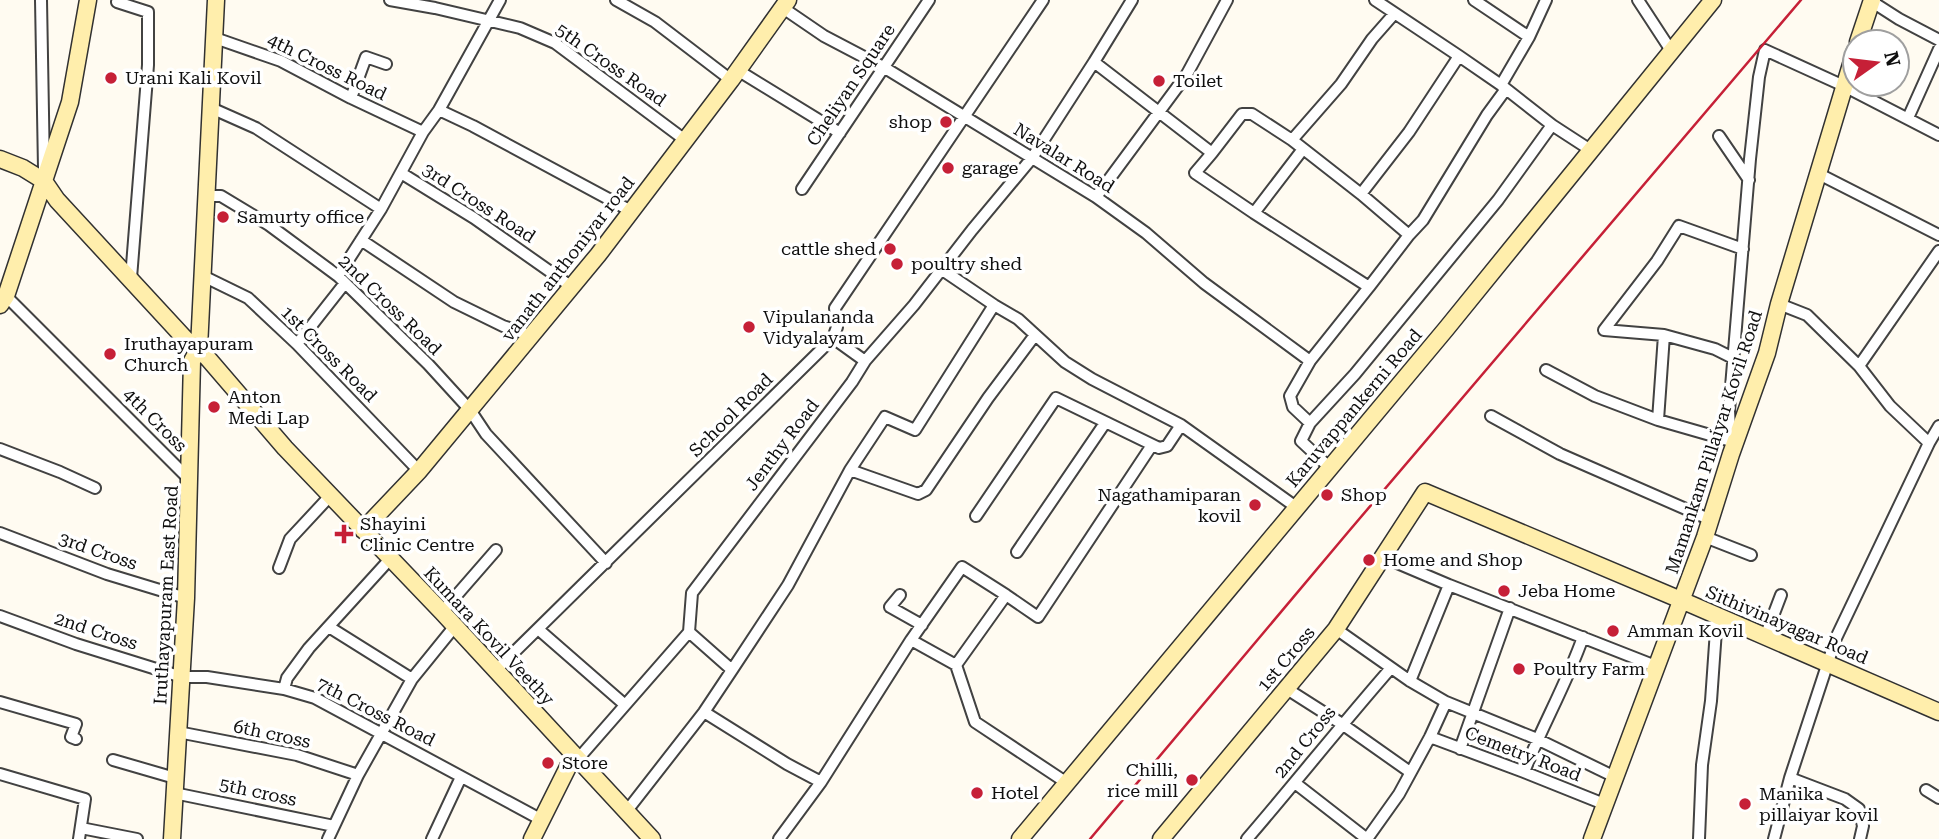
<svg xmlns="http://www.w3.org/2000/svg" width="1939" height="839" font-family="'Roboto Serif',serif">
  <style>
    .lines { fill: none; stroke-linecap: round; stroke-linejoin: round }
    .street-casing { stroke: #424242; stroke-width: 14 }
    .secondary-casing { stroke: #313131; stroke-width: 19 }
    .street { stroke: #fff; stroke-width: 10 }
    .secondary { stroke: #ffeeac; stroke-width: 16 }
    .rail { stroke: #c62037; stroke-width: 2.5 }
    .poi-dot { fill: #c62037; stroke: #fff; stroke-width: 2.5 }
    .labels { text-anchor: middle; stroke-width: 7; stroke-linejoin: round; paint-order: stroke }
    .street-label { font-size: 18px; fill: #0f0f0f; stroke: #fff }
    .poi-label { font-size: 18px; fill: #0f0f0f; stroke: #fff; text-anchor: start }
  </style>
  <rect width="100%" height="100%" fill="#fffbf1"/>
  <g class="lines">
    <!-- street casing -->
    <g class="street-casing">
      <path id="street" d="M41,0l3,169
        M390,0l45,8 85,20 35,15 130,97
        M616,0l39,22 76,58
        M1375,0l84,56 42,29 51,40 40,26
        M1474,0l55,37
        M1638,0l34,52
        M1871,1l28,18 40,21
        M117,2l31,10v53l-17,213
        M783,8l41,28 61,32 211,129 50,36 58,50 106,78
        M1394,14l-22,25 -31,45 -49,56 69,54 48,-62 50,-76
        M215,38l66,23 70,37 72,34
        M1094,62l118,91 30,-39h10l40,26
        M739,71l101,62
        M1501,85l28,-48 17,-37
        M351,98l15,-41 20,7
        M211,108l45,20 125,81
        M439,110l34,16 158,85
        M1908,118l31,-69
        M1719,136l30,44
        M1212,153l-17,20 59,40 49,-64
        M401,173l73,45 98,69
        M1819,174l120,61
        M802,189l127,-189
        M206,196h15l48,29 69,51 90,88 42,46 16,24 120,129
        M1096,197l91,-123 40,-74
        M1254,213l115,74 40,-52 -48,-41
        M1409,235l14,-15 64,-105 19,-26
        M361,240l93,62 49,24 29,10
        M203,276l45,22 49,46 122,127
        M338,276l43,-67 42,-77 16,-22 61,-110
        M6,296l184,184
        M1779,304l28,11 52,51 31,40 39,37
        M994,305l24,14 47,43 27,17 89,46 115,82
        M1604,330l53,-69 22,-35 64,23
        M1604,330l60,5 51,14 18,9
        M833,338l32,23
        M297,344l48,-61
        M1859,366l80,-115
        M1546,370l49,26 63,24 73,21
        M1491,416l69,38 151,66
        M1658,420l6,-85
        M1310,423l45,-49 143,-174 54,-75
        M1731,444l-2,-33 21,-252 9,-82 6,-27 79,36 95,49
        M0,449l60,23 35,16
        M1330,468l-29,-27 9,-18 -17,-16 -3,-11 20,-35 59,-74
        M850,470l68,24 8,-4 62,-92 47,-63
        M976,516l80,-118 103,50 8,-2 14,-21
        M0,533l107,41 79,24
        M1705,537l46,18
        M1017,552l88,-129
        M1383,557l66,28 209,82
        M279,568l11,-29 40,-43
        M900,595l-10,12 32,18
        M1006,595l32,22 114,-172
        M442,612l54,-62
        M0,616l76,28 106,33h25l77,12 31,9 225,121
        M329,627l83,52
        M538,629l86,75
        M1336,629l74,52 36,21 91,37 78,38
        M689,632l43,38
        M1765,637l16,-42
        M911,640l45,25
        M496,670l337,-332 4,-11 -2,-19 208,-308
        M1410,681l39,-96
        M284,689l3,-11 22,-30 81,-89
        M1287,689l55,35 68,48
        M0,702l76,22 -5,13 5,2
        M704,712l83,52 34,18 90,-142 51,-73 44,28 -50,70 19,57 92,61
        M178,732l119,23 61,20
        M1430,737l94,35 80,32
        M1460,749l50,-141
        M578,759l111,-127 3,-39 160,-211 13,-21 49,-56 58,-75 60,-72 62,-96 38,-62
        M113,760l62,18
        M1524,772c18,-46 43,-89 59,-135
        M0,774l85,25 -6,40
        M1790,778l55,21 14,10 4,17 -3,13
        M1295,783l72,56
        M1926,790l13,8
        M174,793l160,33
        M626,812l78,-100 28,-42 56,-85 62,-115 35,-53 30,13 79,-125 -53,-36
        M81,828l56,11
        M328,839l30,-64 54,-96 43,-53
        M432,839l29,-62
        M779,839l42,-57
        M1247,839c49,-57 95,-115 144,-171
        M1367,839l32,-45 31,-57 16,-35
        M1699,839l3,-74 9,-64 6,-85
        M1774,839l16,-61 46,-140 93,-195 10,-17"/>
    </g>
    <!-- secondary casing -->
    <g class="secondary-casing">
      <path id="secondary" d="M1858,42l14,-42
        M0,159l23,9 21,13 13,19 132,143 10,5 86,100 157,164 210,227
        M0,305l6,-9 64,-194 18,-102
        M363,530l56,-59 179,-216 133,-175 57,-80
        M172,839l14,-241 6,-237 7,-13 17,-348
        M532,839l42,-84
        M1020,839l426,-510 267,-329
        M1161,839l175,-210 89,-137 256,108 258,112
        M1592,839l113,-302 26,-83 36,-101 12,-49 76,-253"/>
    </g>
    <!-- street -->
    <use href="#street" class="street"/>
    <!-- secondary -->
    <use href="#secondary" class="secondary"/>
    <!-- rail -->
    <path class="rail" d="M1090,839l259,-308 452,-531"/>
  </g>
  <!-- markers -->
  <g class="poi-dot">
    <circle cx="111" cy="78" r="7"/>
    <circle cx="1159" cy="81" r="7"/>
    <circle cx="946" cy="122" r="7"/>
    <circle cx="948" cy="168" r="7"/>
    <circle cx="223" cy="217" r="7"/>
    <circle cx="890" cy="249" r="7"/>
    <circle cx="897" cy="264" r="7"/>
    <circle cx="749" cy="327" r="7"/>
    <circle cx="110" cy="354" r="7"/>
    <circle cx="214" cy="407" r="7"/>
    <circle cx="1327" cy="495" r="7"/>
    <circle cx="1255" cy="505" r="7"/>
    <path d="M340.5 523.5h7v7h7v7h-7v7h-7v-7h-7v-7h7z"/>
    <circle cx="1369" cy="560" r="7"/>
    <circle cx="1504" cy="591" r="7"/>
    <circle cx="1613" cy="631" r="7"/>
    <circle cx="1519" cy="669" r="7"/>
    <circle cx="548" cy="763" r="7"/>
    <circle cx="1192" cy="780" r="7"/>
    <circle cx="977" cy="793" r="7"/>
    <circle cx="1745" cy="804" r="7"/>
  </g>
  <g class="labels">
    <!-- street labels -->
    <g class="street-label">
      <text transform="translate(611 65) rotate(35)" y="6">5th Cross Road</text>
      <text transform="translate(327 67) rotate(26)" y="6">4th Cross Road</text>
      <text transform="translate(851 85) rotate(-56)" y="6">Cheliyan Square</text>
      <text transform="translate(1064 158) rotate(32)" y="6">Navalar Road</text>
      <text transform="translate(479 203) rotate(33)" y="6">3rd Cross Road</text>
      <text transform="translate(568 259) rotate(-52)" y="6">vanath anthoniyar road</text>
      <text transform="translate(390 305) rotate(44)" y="6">2nd Cross Road</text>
      <text transform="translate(329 354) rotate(45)" y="6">1st Cross Road</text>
      <text transform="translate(1354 408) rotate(-50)" y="6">Karuvappankerni Road</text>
      <text transform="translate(731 415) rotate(-45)" y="6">School Road</text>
      <text transform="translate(155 420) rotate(45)" y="6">4th Cross</text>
      <text transform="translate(1714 442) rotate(-72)" y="6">Mamankam Pillaiyar Kovil Road</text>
      <text transform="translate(782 445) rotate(-53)" y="6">Jenthy Road</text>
      <text transform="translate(98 551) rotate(19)" y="6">3rd Cross</text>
      <text transform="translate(166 595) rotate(-87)" y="6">Iruthayapuram East Road</text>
      <text transform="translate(1787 625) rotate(23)" y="6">Sithivinayagar Road</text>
      <text transform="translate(96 631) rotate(18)" y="6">2nd Cross</text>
      <text transform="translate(489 636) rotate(47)" y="6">Kumara Kovil Veethy</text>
      <text transform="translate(1286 659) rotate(-50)" y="6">1st Cross</text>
      <text transform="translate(376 712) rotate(27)" y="6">7th Cross Road</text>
      <text transform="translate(272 734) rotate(12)" y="6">6th cross</text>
      <text transform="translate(1305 742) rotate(-51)" y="6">2nd Cross</text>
      <text transform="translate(1523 754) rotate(21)" y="6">Cemetry Road</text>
      <text transform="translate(258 792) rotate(12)" y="6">5th cross</text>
    </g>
    <!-- poi labels -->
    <g class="poi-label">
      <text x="125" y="84">Urani Kali Kovil</text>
      <text x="1173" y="87">Toilet</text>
      <text x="932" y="128" text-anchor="end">shop</text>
      <text x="962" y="174">garage</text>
      <text x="237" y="223">Samurty office</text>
      <text x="876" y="255" text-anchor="end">cattle shed</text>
      <text x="911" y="270">poultry shed</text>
      <text x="763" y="323">Vipulananda<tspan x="763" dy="21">Vidyalayam</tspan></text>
      <text x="124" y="350">Iruthayapuram<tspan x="124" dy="21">Church</tspan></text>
      <text x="228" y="403">Anton<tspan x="228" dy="21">Medi Lap</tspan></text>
      <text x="1241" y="501" text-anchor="end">Nagathamiparan<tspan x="1241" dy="21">kovil</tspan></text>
      <text x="1341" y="501">Shop</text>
      <text x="360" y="530">Shayini<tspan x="360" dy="21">Clinic Centre</tspan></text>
      <text x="1383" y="566">Home and Shop</text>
      <text x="1518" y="597">Jeba Home</text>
      <text x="1627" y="637">Amman Kovil</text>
      <text x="1533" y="675">Poultry Farm</text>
      <text x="562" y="769">Store</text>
      <text x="1178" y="776" text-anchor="end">Chilli,<tspan x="1178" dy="21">rice mill</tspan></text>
      <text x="991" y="799">Hotel</text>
      <text x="1759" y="800">Manika<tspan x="1759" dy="21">pillaiyar kovil</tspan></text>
    </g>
  </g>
  <!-- north arrow -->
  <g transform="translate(1876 63) rotate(76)"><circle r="33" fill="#ffffff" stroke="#9f9f9f" stroke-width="2"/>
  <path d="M0-5L12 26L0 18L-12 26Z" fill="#c62037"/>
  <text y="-10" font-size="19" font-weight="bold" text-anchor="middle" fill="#0f0f0f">N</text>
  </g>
</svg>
